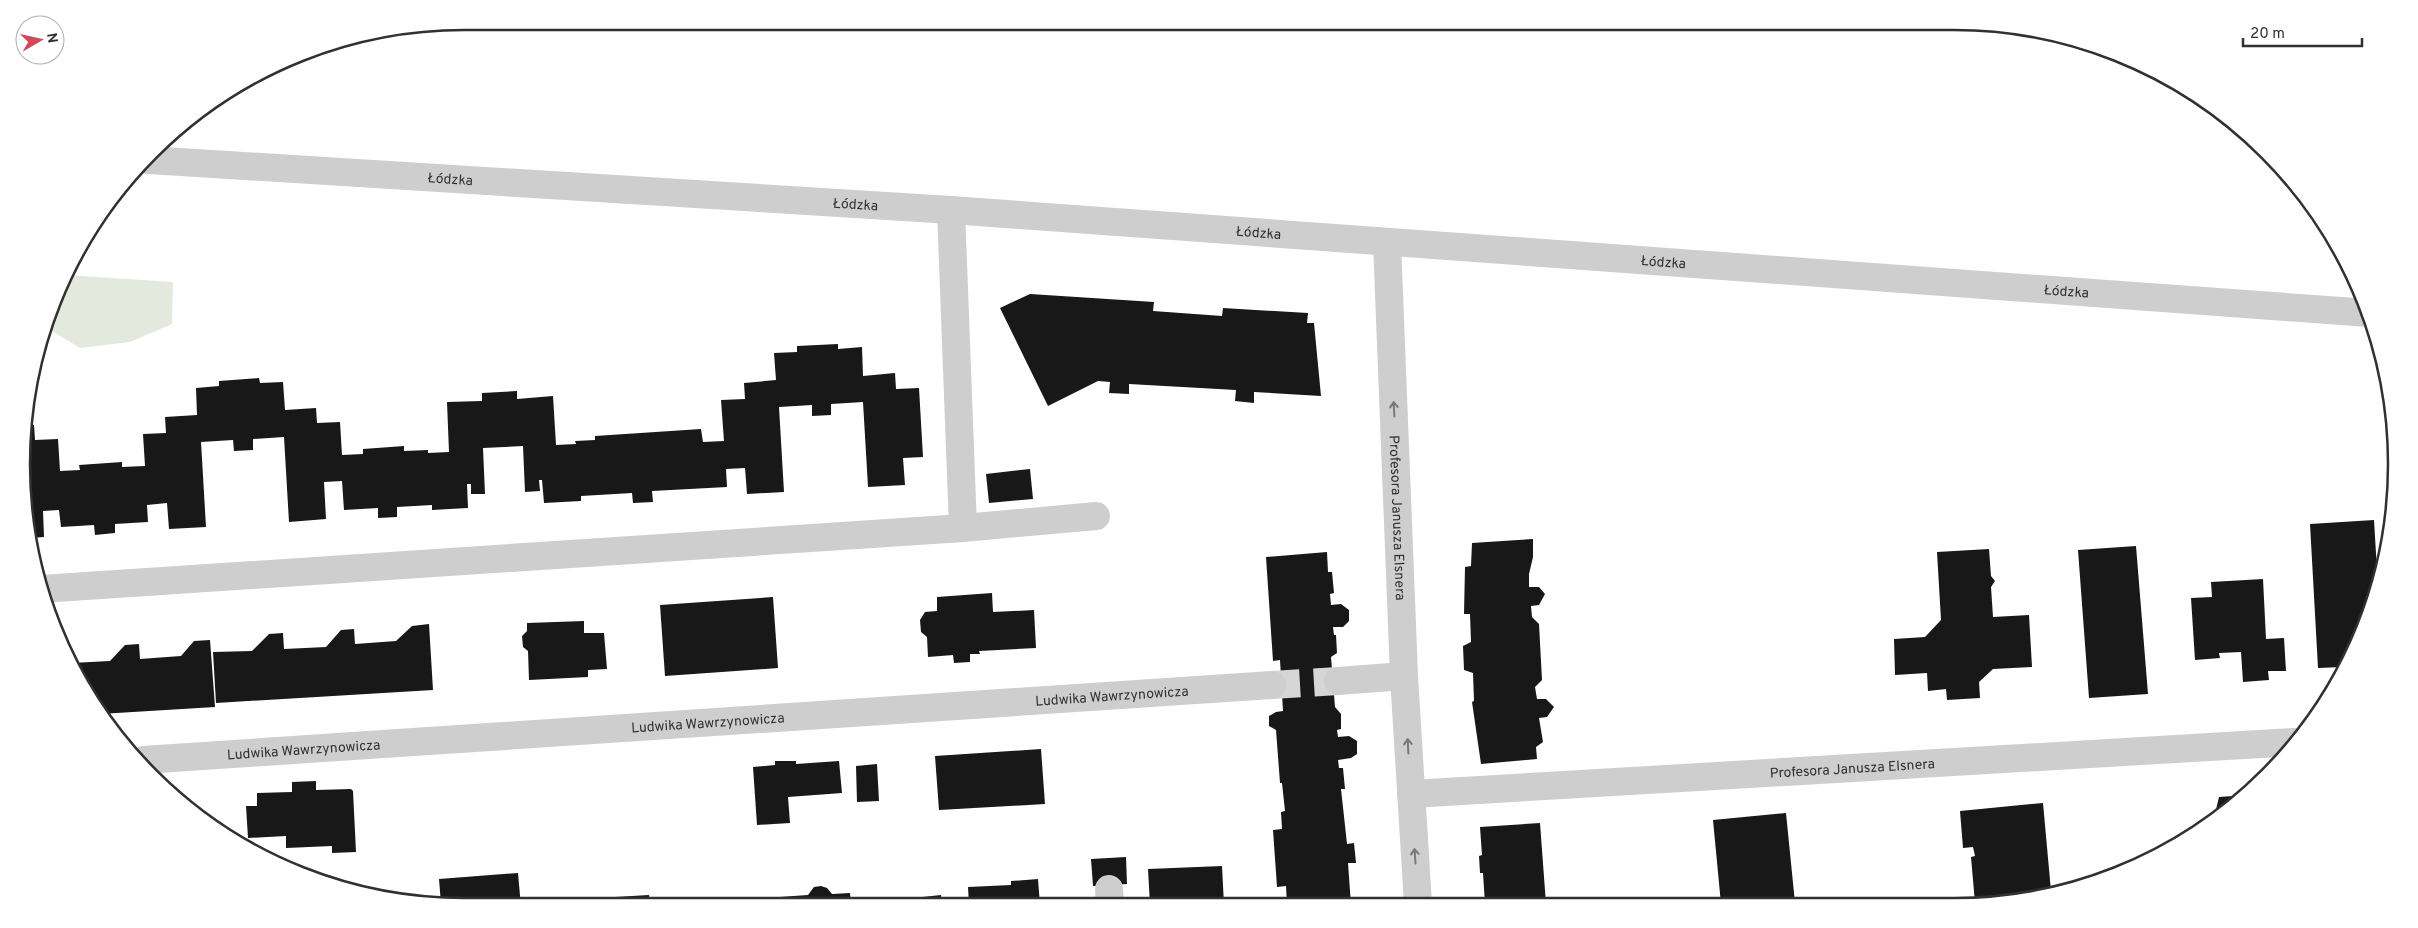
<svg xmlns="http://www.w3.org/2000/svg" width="2418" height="928" font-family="Overpass,sans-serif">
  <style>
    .green { fill: #e4e9de }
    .building { fill: #181818 }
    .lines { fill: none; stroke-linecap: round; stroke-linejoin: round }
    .minor-tunnel { stroke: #d6d6d6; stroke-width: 28; stroke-dasharray: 28 14; stroke-linecap: butt }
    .minor { stroke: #cecece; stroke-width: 28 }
    .oneway { stroke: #787878 }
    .labels { text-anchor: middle; stroke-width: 5; stroke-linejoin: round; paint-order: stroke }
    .street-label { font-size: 14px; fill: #313131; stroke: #fff }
    .rim { fill: none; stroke: #313131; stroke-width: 2.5 }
  </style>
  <rect width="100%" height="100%" fill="#fff"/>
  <!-- green -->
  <path class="green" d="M66,275l107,7 -1,42 -42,18 -50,6 -36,-22z"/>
  <!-- building -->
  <path class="building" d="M1030,294l124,8 -1,9 69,5 1,-8 85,5 -1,10h7l7,73 -67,-4v11l-19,-2 1,-11 -107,-6v10l-20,-1 1,-11 -12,-1 -50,25 -48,-98z
    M838,344v5l24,-2 1,29 32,-3 1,16 23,-1 4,69 -20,1 2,27 -37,2 -5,-85 -32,2v11l-19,1v-11l-33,2 5,85 -37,2 -2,-26 -19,1 1,18 -75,4 1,11 -20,1 -1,-10 -51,3v5l-37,2 -2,-23h-3l1,11 -15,1 -2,-46 -40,2 2,46h-14v-10h-4l1,24 -36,2v-5l-35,2v10l-19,1v-10l-34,2 -2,-29 -18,1 2,37 -37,3 -5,-85 -31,2v11l-19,1 -1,-11 -32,2 5,85 -37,2 -2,-26 -20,2 1,17 -33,2v9l-20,2 -1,-10 -33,2 -2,-17 -16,1 1,26 -15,1 -3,-113h8l1,15 23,-1 2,32 20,-1 -1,-5 43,-3v5l23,-1 -2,-32 23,-1 -1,-16 32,-2 -1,-27 23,-2v-5l40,-3 1,5 23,-1 2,28 31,-2 1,15 23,-1 2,33 21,-1v-5l41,-3v5l24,-1v3l21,-1 -2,-50 35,-1v-8l35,-2v8l36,-3 3,49 20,-1 -1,-3 20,-1v-4l106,-7 2,13 21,-1 -3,-41 24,-1 -1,-16 32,-3 -2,-27 23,-1v-6z
    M1030,469l3,30 -44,4 -3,-29z
    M2374,520l4,67 -36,80 -24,1 -8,-144z
    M1533,539v18l-4,17v13h10l6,7 -6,11 -8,1 1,11 7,7 3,56 -7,7 2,12h9l8,8 -7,10 -8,1 4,24 -7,5 1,12 -56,5 -9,-62 2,-1 -1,-28 -9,-3 -1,-24 8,-4 -1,-28h-6l1,-47 6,-1 1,-23z
    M2136,546l12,148 -59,4 -11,-148z
    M1989,549l2,27 4,5 -4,6 2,30 36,-2 3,52 -39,2 -14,13 1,16 -33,2 -1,-11 -18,2 -1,-18 -32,2 -1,-36 31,-2 16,-17 -4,-68z
    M1327,552l1,20h4l2,21 -4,1 1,11 10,-1 8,6v11l-6,6h-10l1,8h2l1,18 -6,4 4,50 6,7v15l-4,1 1,7 11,-1 8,5v13l-6,4 -13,2 1,8h4l2,21h-4l6,55 7,-1 2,20h-8l3,42h-64l-1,-19 -9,1 -4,-57 9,-1 -1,-17 4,-1 -3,-28h-2l-4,-53 -7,-4v-10l7,-4 7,-1 -3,-51 -7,1 -7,-104z
    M2263,579l3,60 18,-1 2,33h-18l1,9 -26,2 -2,-30 -22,1 1,5 -25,2 -4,-62 21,-1 -1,-15z
    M992,593l1,19 41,-2 2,38 -57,3 1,3h-10v8l-16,1 -1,-8 -25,2 -1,-20 -6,-5 -1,-12 5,-8 12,-1v-14z
    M773,597l5,71 -113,8 -5,-71z
    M584,621v12h20l3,36 -19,1v7l-59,3 -1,-29 -5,-4 -1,-11 5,-5v-8z
    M429,624l4,66 -217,13 -3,-51 39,-1 17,-17 14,-1 1,16 42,-2 15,-17 13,-1 1,15 41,-3 16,-15z
    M210,640l5,67 -115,7 -29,-51 39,-2 15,-16 14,-1 1,15 41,-3 13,-15z
    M1041,749l4,55 -106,6 -4,-54z
    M775,761h21v3l43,-3 3,32 -54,4 2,26 -33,2 -4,-58 22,-2z
    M877,764l2,37 -22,1 -1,-36z
    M316,781v9l35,-1 2,2 3,61 -24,1v-7l-46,2v-12l-38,2 -2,-32h11v-13l35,-1v-10z
    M2248,795l-2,2 -32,21 5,-21z
    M2043,803l8,88 -39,12h-37l-4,-46 4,-1 -2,-9 -10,1 -3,-37z
    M1786,813l9,90 -74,1 -8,-84z
    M1540,823l6,81h-61l-2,-31h-3l-1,-17 3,-1 -2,-28z
    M1126,857l1,27 -34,2 -2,-27z
    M1222,866l2,39h-74l-2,-36z
    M518,873l3,34h-57l-23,-3 -2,-25z
    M1038,879l2,26h-71l-1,-18 43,-2v-4z
    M821,886l6,2 5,6 18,-1 1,13h-85l-1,-8 43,-3 6,-8z
    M649,895l1,6h20v5h-72v-8z
    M941,895l1,11h-29v-8z
    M707,899v7h-26l-1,-5z"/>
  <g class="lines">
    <!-- minor-tunnel -->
    <path class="minor-tunnel" d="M1272,685l66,-4"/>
    <!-- minor -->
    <g class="minor">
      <path id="s1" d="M149,160l802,50 1418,103"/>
      <path d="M951,210l12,318"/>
      <path id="s2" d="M1387,242l17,434 14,228"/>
      <path d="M41,589l922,-61 133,-12"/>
      <path d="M1338,681l66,-5"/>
      <path id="s3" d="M143,760l1129,-75"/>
      <path id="s4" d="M1411,794l883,-52"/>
      <path d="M1109,889l1,16"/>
    </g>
  </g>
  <!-- one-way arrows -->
  <defs><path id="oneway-shaft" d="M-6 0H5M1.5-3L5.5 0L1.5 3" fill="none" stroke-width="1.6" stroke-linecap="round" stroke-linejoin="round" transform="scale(1.25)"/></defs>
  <g class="oneway">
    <use href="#oneway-shaft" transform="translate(1394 409) rotate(-93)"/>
    <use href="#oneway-shaft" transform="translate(1408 746) rotate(-93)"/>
    <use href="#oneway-shaft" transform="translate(1415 856) rotate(-94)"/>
  </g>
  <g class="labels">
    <!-- street labels -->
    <g class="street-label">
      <text dy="5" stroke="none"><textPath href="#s1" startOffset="302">Łódzka</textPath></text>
      <text dy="5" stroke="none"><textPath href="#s1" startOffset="708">Łódzka</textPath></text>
      <text dy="5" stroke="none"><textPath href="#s1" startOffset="1112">Łódzka</textPath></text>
      <text dy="5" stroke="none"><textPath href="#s1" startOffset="1518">Łódzka</textPath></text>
      <text dy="5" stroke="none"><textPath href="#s1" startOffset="1922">Łódzka</textPath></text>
      <text dy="5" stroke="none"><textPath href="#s2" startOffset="276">Profesora Janusza Elsnera</textPath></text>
      <text dy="5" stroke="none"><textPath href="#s3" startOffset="971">Ludwika Wawrzynowicza</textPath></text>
      <text dy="5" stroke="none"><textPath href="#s3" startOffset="566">Ludwika Wawrzynowicza</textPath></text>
      <text dy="5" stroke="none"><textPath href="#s3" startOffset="161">Ludwika Wawrzynowicza</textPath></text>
      <text dy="5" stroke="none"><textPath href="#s4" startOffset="442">Profesora Janusza Elsnera</textPath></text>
    </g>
  </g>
  <!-- crop -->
  <path d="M0 0H2418V928H0ZM464 30H1954A434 434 0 0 1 2388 464V464A434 434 0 0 1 1954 898H464A434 434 0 0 1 30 464V464A434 434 0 0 1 464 30Z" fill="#fff" fill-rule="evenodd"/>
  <path class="rim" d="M464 30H1954A434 434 0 0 1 2388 464V464A434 434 0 0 1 1954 898H464A434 434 0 0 1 30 464V464A434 434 0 0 1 464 30Z"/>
  <!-- north arrow -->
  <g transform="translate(40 40) rotate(81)"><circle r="24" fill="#ffffff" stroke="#adadad"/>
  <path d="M0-4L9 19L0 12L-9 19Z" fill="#d04a5c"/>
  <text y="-8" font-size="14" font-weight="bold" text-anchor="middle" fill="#313131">N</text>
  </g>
  <!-- scale -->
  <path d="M2243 38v8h119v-8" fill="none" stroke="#313131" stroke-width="2.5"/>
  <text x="2250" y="38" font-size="15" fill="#313131" stroke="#ffffff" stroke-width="4" paint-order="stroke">20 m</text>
</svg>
